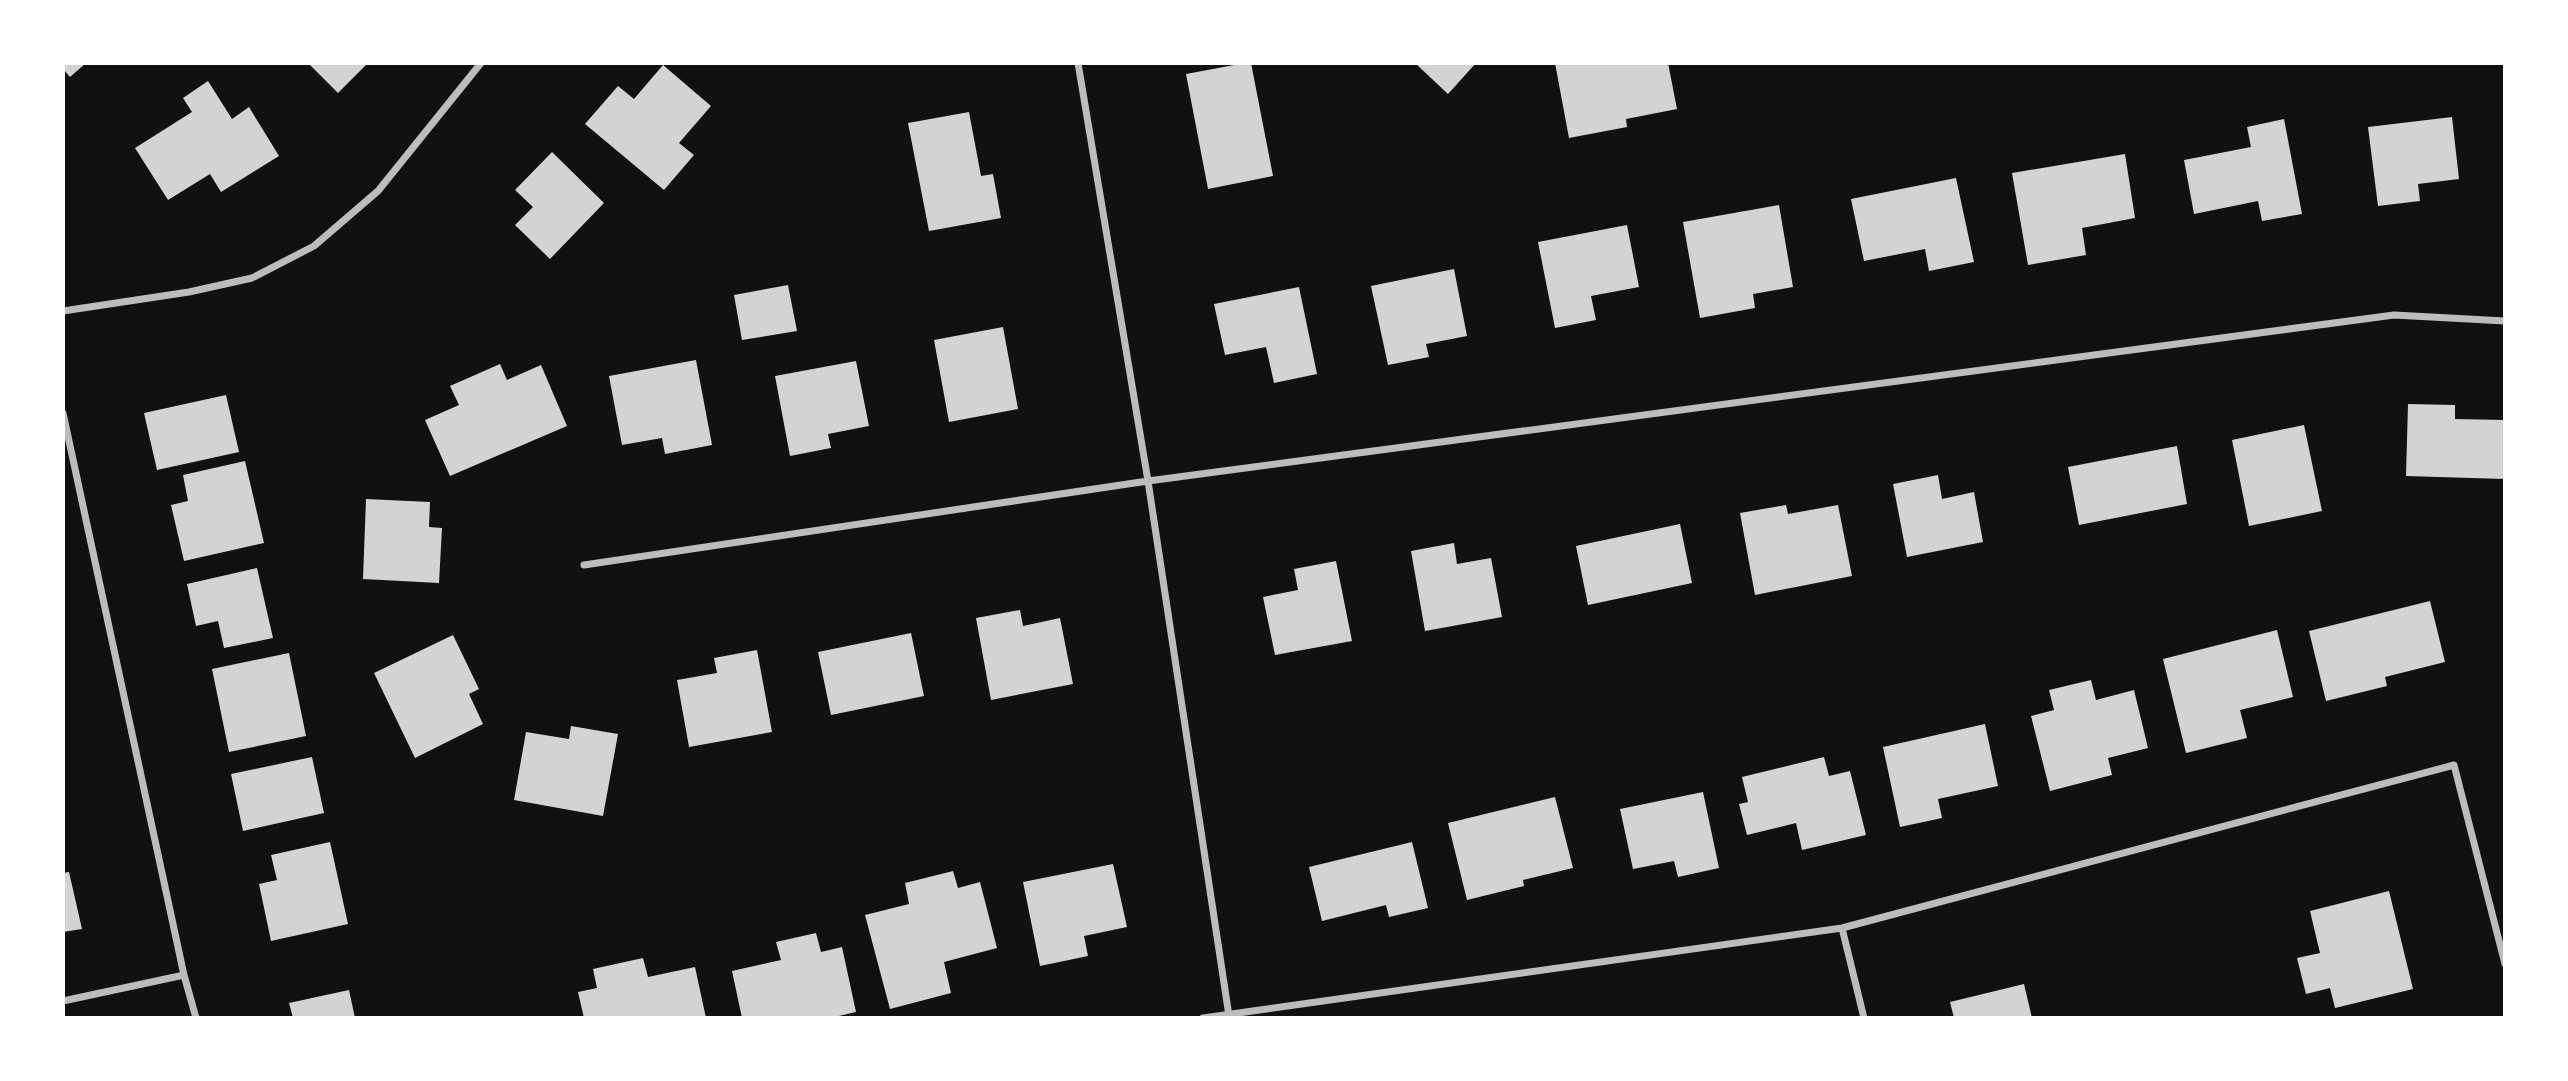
<svg xmlns="http://www.w3.org/2000/svg" width="2568" height="1081" font-family="'Golos Text',sans-serif">
  <style>
    .building { fill: #d3d3d3 }
    .lines { fill: none; stroke-linecap: round; stroke-linejoin: round }
    .minor { stroke: #bcbcbc; stroke-width: 7 }
  </style>
  <rect width="100%" height="100%" fill="#111"/>
  <!-- building -->
  <path class="building" d="M63,63h23l-16,14 -7,-8z
    M308,63h60l-30,30z
    M1245,63h6l22,113 -65,13 -22,-115z
    M1415,63h61l-28,31z
    M1555,63h113l9,46 -51,10 1,8 -58,11z
    M663,65l48,41 -32,37 15,12 -30,35 -79,-66 33,-38 16,13z
    M208,81l24,38 17,-12 30,49 -58,36 -11,-18 -42,26 -33,-52 57,-36 -9,-14z
    M969,112l12,64 12,-2 8,44 -72,13 -21,-108z
    M2452,117l7,62 -41,5 2,17 -42,5 -10,-79z
    M2284,119l18,95 -40,7 -4,-20 -64,13 -10,-54 67,-13 -4,-20z
    M552,152l52,51 -54,56 -35,-34 18,-18 -18,-17z
    M2125,154l10,64 -53,10 4,27 -58,10 -16,-92z
    M1956,178l18,84 -45,9 -4,-22 -61,12 -13,-62z
    M1779,205l14,82 -40,7 2,14 -55,10 -17,-96z
    M1627,225l12,62 -48,9 5,24 -41,8 -17,-86z
    M1454,269l13,67 -41,8 3,13 -41,8 -17,-79z
    M788,285l9,46 -55,9 -8,-45z
    M1299,287l18,87 -43,9 -8,-36 -41,8 -11,-51z
    M1003,327l15,82 -69,13 -15,-82z
    M696,360l16,85 -47,9 -3,-16 -40,7 -13,-69z
    M856,361l13,65 -41,8 3,14 -41,8 -15,-80z
    M500,364l7,16 34,-15 26,61 -117,50 -25,-56 34,-15 -9,-19z
    M226,395l13,57 -82,18 -13,-57z
    M2408,404l47,1v14l50,1v59l-99,-3z
    M2304,425l18,86 -73,15 -17,-86z
    M2177,446l10,58 -108,21 -11,-58z
    M245,461l19,82 -80,18 -13,-56 17,-4 -5,-26z
    M1938,475l4,24 32,-7 9,50 -76,15 -14,-73z
    M366,499l64,3 -1,25 13,1 -3,55 -76,-4z
    M1786,505l2,9 50,-9 14,71 -97,19 -15,-82z
    M1680,524l12,59 -104,22 -12,-59z
    M1454,543l3,21 34,-6 11,59 -77,14 -14,-80z
    M1336,561l16,80 -77,14 -12,-58 35,-7 -4,-21z
    M257,568l16,70 -49,10 -6,-27 -22,5 -9,-42z
    M2430,601l15,61 -60,15 2,9 -61,15 -17,-70z
    M1020,610l3,16 37,-8 13,66 -82,16 -15,-82z
    M2277,630l16,67 -53,13 7,28 -61,15 -23,-94z
    M911,633l13,63 -93,19 -13,-63z
    M453,635l26,54 -10,5 14,30 -68,34 -41,-85z
    M757,650l15,82 -83,15 -12,-67 40,-7 -3,-15z
    M289,653l17,83 -77,16 -17,-83z
    M2091,680l5,20 38,-10 14,58 -40,10 4,17 -62,16 -19,-75 23,-6 -5,-20z
    M1985,724l13,62 -60,13 4,19 -42,9 -17,-80z
    M571,726l47,8 -15,82 -89,-16 12,-68 43,7z
    M312,757l12,56 -81,18 -12,-57z
    M1824,757l5,19 21,-5 16,64 -64,15 -6,-27 -49,12 -8,-31 9,-2 -6,-25z
    M1703,792l16,76 -41,9 -4,-16 -41,8 -13,-60z
    M1555,797l18,71 -50,12 1,6 -57,14 -19,-77z
    M330,842l18,82 -77,17 -12,-57 18,-4 -6,-25z
    M1412,842l16,66 -39,9 -3,-12 -64,16 -13,-54z
    M1113,864l14,63 -43,9 4,20 -48,10 -17,-84z
    M953,871l5,17 22,-6 17,66 -53,14 7,31 -61,16 -25,-94 44,-11 -4,-21z
    M69,872l13,57 -19,3v-59z
    M2389,891l24,98 -78,19 -5,-20 -24,6 -9,-36 23,-5 -10,-42z
    M816,933l5,19 21,-5 14,65 -26,6h-88l-10,-47 49,-11 -5,-18z
    M643,958l5,19 47,-10 11,51h-122l-6,-26 19,-4 -4,-19z
    M2024,984l8,34h-78l-4,-16z
    M349,990l6,28h-62l-4,-15z"/>
  <g class="lines">
    <!-- minor -->
    <path class="minor" d="M1078,63l70,418 81,535
      M63,311l126,-19 63,-14 62,-32 64,-55 103,-128
      M63,413l121,562 12,43
      M584,565l564,-84 1246,-166 111,6
      M1842,928l22,90
      M63,1001l121,-26
      M1203,1018l639,-90 612,-163 51,199"/>
  </g>
  <!-- border -->
  <rect width="2568" height="1081" fill="none" stroke="#ffffff" stroke-width="130"/>
</svg>
